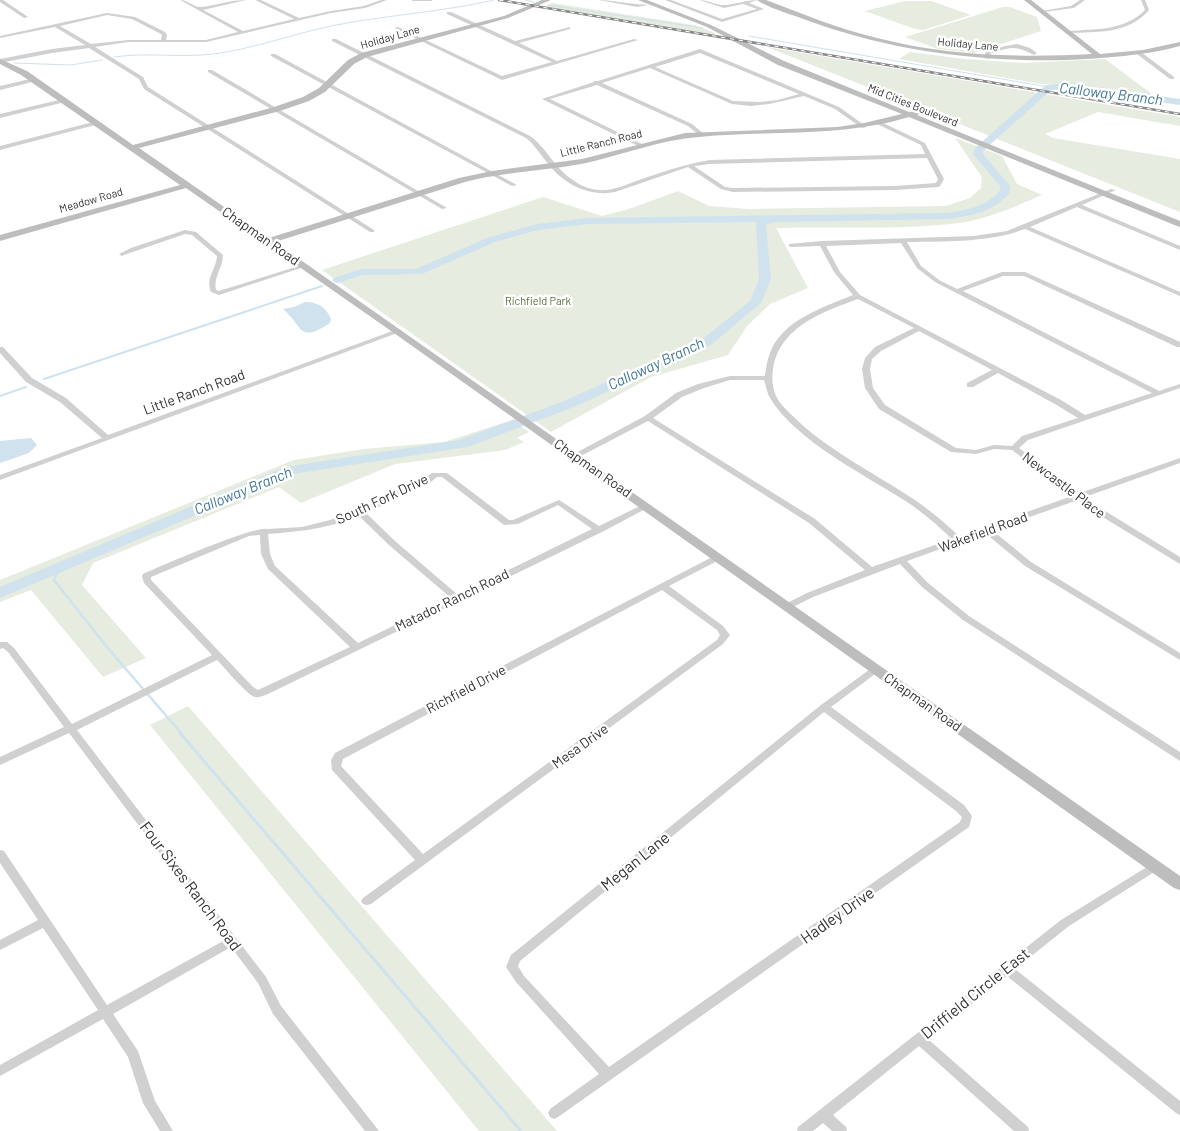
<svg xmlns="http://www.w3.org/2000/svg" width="1180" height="1131" font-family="Barlow,sans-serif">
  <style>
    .green { fill: #e6ecdf }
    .water { fill: #cfe2ee }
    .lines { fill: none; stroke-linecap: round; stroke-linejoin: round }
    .stream-far3 { stroke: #cfe2ee; stroke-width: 1 }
    .stream-far2 { stroke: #cfe2ee; stroke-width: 2 }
    .stream-far1 { stroke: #cfe2ee; stroke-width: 2.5 }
    .stream { stroke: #cfe2ee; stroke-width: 3 }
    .river { fill: #cfe2ee; fill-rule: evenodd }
    .street { fill: #d0d0d0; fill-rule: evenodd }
    .secondary { fill: #bdbdbd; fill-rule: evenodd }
    .rail-casing { stroke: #888; stroke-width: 2.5 }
    .rail { stroke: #fff; stroke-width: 1; stroke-dasharray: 4.5; stroke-linecap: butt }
    .labels { text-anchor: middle; stroke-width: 5; stroke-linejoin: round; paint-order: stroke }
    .far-street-label { font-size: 11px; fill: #333; stroke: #fff }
    .far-park-label { font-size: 11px; fill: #56703f; stroke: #fff }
    .street-label { font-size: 14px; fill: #333; stroke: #fff }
    .water-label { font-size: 15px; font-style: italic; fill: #3f7597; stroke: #fff }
    .near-street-label { font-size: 16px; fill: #333; stroke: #fff }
  </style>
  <rect width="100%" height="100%" fill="#fff"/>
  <!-- green -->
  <path class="green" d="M905,1h26l40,14 -48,15 -8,-1 -50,-18z
    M552,3l142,22 21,8 -1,2 -169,-28z
    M1003,7h7l27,10 4,14 -67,22 -36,-4 -33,-12z
    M767,47l413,70v9l-82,-14 -53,22 8,4 127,21v53z
    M910,52l54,7 59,4 82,-4 51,38 -71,-11 -44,-2 -142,-25z
    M955,138l47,18 15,28 25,11c-26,11 -54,24 -83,28 -60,7 -123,4 -183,5l32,60 -38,16 -23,22 -19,29 -77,22 -100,55 -229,-162 221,-73 59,19 27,-7 49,-18 31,15 40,3 197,-3 24,-8 11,-10 1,-11z
    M512,420l17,12 -12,6 7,4 -19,8 -110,14 -94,39 -22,-16 -186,76 -11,22 64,73 -43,19 -72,-87 -31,12v-22l294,-120 70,-11 80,-7z
    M188,706l45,52 324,373h-78l-329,-406z"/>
  <!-- water -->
  <path class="water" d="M305,302c13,0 21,5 26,17l-1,4c-32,21 -26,4 -47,-14l11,-2z
    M31,438l6,7 -8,8 -29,10v-22z"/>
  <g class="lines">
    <!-- stream-far3 -->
    <path class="stream-far3" d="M525,0l9,2
      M548,5l155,23
      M749,36l300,51
      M114,57c33,-5 66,1 99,-3 41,-5 82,-21 123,-29 52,-10 106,-13 158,-25
      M14,63l57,2 31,-5"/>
    <!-- stream-far2 -->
    <path class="stream-far2" d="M44,379l278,-93
      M0,396l26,-9"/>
    <!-- stream-far1 -->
    <path class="stream-far1" d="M58,569l-4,11 52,66 76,88"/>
    <!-- stream -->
    <path class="stream" d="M180,733l341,398"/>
    <!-- river -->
    <path class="river" d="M1070,83l110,16v6l-110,-16 -19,1 -68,61v3l27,32 -1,8c-17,18 -38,22 -61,25l-174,3 -8,3 5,54 -10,24 -49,41 -138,63 -107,40 -174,27 -293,124v-11l285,-120 174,-27 105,-39 140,-63 46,-37 9,-22 -3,-55 1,-2 -169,2 -50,6 -43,12 -73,32 -60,1 -24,8 -4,-1 -2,-2 2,-2 27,-9h55l71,-31 50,-14 51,-6 360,-5c20,-3 38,-7 52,-22v-5l-27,-32 2,-6 71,-63z"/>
    <!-- street -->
    <path class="street" d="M0,0h3l25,17 -4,1 -24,-16z
      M180,0c8,0 14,8 22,7 15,-2 29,-7 44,-7l-43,10 40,21 51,-12 -39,-19h6l38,18 32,-7 33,-5 17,-6h6l-22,8 -34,5 -125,29h-78l-33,5 48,30 5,10 226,143v2h-4l-226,-143 -5,-10 -50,-31 -37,5 -52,10v-4l52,-10 33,-4 -30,-18 -55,11v-2l107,-23 28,4 30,15 2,3 -1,5h40l32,-8zM107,15l25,4 29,15 1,1 -1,5h-33l-37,4 -31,-18z
      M411,0h22l-2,1h-18z
      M598,0c13,0 25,3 38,4 5,1 8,0 12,1l-10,2z
      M665,0h6l51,19 35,-10 -14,-5 -19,4 -25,-8c9,0 18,6 27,5 11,-1 20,-5 31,-5l-8,3 15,6 -42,13z
      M1080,0h5l-11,8 -30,4 -2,-1 29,-5z
      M1141,0h4l4,10c-20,24 -52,22 -81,23l-2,-1 2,-1c27,-2 57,0 77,-21z
      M447,12h4l64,29 55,-14v2l-51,14 38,18 77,-22 4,1 -136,40 -108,-52 4,-1 104,49 50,-14 -105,-48z
      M332,39h4l194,97c17,12 24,32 43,44 9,7 21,11 33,10 11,-1 22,-6 33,-10 24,-8 46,-16 71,-20l215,-6 -4,-9 -42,-20 -1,-1 3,-2 44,21 19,36 -4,7 -2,1 -43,3 -162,2 -12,-3 -33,-22 -73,25c-25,5 -50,-7 -66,-27 -8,-9 -13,-19 -23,-27l-194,-97zM927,158l11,21 -2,4 -41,3 -162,2 -8,-1 -31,-21 16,-2z
      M1017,44l13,4 7,5 -3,2c-20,-10 -23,-8 -44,-1l-1,5 -5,-1 2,-6 19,-6z
      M700,49l139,58 28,20 -5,1 -27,-19 -31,-13 -35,8 -18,2 -19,-2 -82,-36 -48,15 90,41 11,9v2h-4l-11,-9 -91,-41 -47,14 92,45v2h-4l-96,-47 52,-17v-1h4zM700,53l99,41 -21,6 -18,2 -27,-1 -78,-34z
      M1137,52h4l33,25v2h-4l-33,-25z
      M271,54h4l242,131 -5,1 -241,-130z
      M208,70h4l235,138 -5,1 -234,-137z
      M34,78l3,2 -1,1 -36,9v-4z
      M63,99l3,2 -1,1 -65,16v-4z
      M97,121l3,2 -1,1 -99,26v-4z
      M1111,189l5,1 -34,15 98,41v4l-103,-43 -47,20 150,65v4l-155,-67c-38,14 -79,12 -118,13l14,24 18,14 18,9 45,-17h23l155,70v5h-3l-153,-71h-21l-40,15 196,100 21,-7v4l-152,52 -9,8 61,45 100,-35v5l-95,34 12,9 83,51v7l-89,-54 -13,-10 -86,30 39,32 149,91v7l-155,-94 -40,-33 -78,28 21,22 41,33 211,136v9l-217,-141 -41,-33 -22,-23 -87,33 -22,11h-6l-2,-2 2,-2 22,-11 58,-23 -56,-47 -161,-102 -71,37h-3l-4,-2 75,-40 31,-23 22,-9 32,-8h35c1,-8 2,-16 5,-23 12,-33 54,-46 83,-58l-19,-23 -14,-26 -29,1 -2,-1v-2l33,-3 152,-5 33,-5zM901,243l16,25 18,14 217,111 -67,22 -24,-15 -201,-105 -20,-23 -14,-26zM858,299l56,29 -39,19 -10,11 -3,11 3,19 14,21 72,43 25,2 18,-5 18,1 60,46 -113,40c-14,-13 -28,-25 -44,-36 -39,-26 -82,-47 -116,-78 -8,-8 -18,-16 -23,-26 -5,-11 -4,-22 -2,-33 10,-38 51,-52 84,-64zM919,331l73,39 -25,13v4h6l25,-14 57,31 23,14 -56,18 -10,10 -18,-1 -18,5 -20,-2 -71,-43 -12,-17 -3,-19 2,-10 9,-8zM730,380h34c2,6 3,13 6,18 26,43 95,77 137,104 17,11 31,24 45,37l-80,28 -57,-48 -162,-101 29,-21 22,-9z
      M185,230l11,2 27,23c0,13 -10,22 -7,35l3,1 83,-26h4l1,1 -88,29 -8,-3c-6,-14 5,-22 6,-36l-25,-21 -7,-1 -61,21 -2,1 -3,-2 12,-6z
      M398,329l4,2 -2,1 -400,148v-5l102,-37 -42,-36 -34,-20 -26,-29v-6h3l29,31 34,20 42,37z
      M432,473h15l62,47h4l46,-20 40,26 45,-22h3l4,2 -49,26 -332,161c-4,2 -11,5 -15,4 -9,-3 -30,-29 -38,-37l-140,70 189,247 15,29 98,125h-14l-92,-117 -15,-31 -27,-36 -118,67 25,37 17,50 18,30h-13l-17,-28 -15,-46 -25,-38 -103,57v-11l98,-55 -55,-82 -43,22v-10l38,-20 -38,-57v-13l4,1 103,154 118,-65 -156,-207 -69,32v-8l64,-30 -56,-75 -5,-4 -3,1v-7h7l7,6 58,76 140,-69 -68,-72 -2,-7 1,-2c17,-8 113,-49 124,-45l35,-2 28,-7 40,-15 51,-24zM437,477h5l62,48 14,-1 40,-19 34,24 -134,66 -63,-54 -29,-28 61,-28zM359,516l30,29 62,53 -93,45 -83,-77 -5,-12 -2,-20c35,-3 58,-5 91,-18zM260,535l1,19 7,15 82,78 -92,43 -5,-3 -102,-107v-3l98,-41z
      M718,554l4,3 -1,2 -52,27 54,40 7,9 -7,9 -352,260 -4,1 -4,-1 -2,-3 2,-3 52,-38 -83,-90 -1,-10 4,-7zM662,590l55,40 3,5 -3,5 -294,214 -82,-88 2,-7z
      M876,666l5,3 -2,2 -48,36 133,98 8,11 -3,11 -411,290 -4,2 -4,-2 -2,-4 2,-4 49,-35 -83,-92 -10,-15 5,-12 310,-250 52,-38zM824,712l132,99 6,6 -2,5 -351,245 -85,-91 -6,-10 2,-5z
      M1155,862l4,1 1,3 -1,3 -90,57 -54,43 165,132v14l-4,-2 -169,-137 -79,63 100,88 1,4h-15l-95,-85 -86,69 13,12 1,4h-15l-9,-8 -10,8h-16l1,-4 263,-207z"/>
    <!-- secondary -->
    <path class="secondary" d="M542,0h9l-43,18 -141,39 -13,7 -29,28 -16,9 -29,10 -141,37 130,90 190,-60 33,-7 90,-12 103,-26 152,-6 27,-4 38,-9 -124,-49 -71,-38 -69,-27h9l64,25 73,36 125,51 12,-2v4l-4,1 263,106v6l-3,-1 -268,-109c-69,21 -140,13 -210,20 -41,3 -79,19 -118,27 -39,7 -78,8 -116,18l-190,60 905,634v14l-6,-2 -780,-555 -208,-145 -186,53v-6l180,-50 -159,-110 -21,-11v-5l27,12 106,74 141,-38 29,-10 16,-9 29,-28 13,-7 143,-37z
      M757,0h9c37,14 73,29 111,38 70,18 143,20 215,16l-68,-54h7l69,54 43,-4 37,-8v4c-37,10 -75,12 -113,14 -90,2 -176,-9 -261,-40 -15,-6 -36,-11 -49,-20z"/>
    <!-- rail casing -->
    <g class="rail-casing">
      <path id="rail" d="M499,0l681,114"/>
    </g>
    <!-- rail -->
    <use href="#rail" class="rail"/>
  </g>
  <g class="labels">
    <!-- far-street labels -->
    <g class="far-street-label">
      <text transform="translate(390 37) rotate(-16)" y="4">Holiday Lane</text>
      <text transform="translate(968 44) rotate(5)" y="4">Holiday Lane</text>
      <text transform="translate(913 105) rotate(22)" y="4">Mid Cities Boulevard</text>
      <text transform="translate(601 143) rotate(-14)" y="4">Little Ranch Road</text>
      <text transform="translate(91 200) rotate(-16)" y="4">Meadow Road</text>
    </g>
    <!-- far-park labels -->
    <g class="far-park-label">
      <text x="538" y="305">Richfield Park</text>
    </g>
    <!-- street labels -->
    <g class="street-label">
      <text transform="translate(261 236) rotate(35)" y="5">Chapman Road</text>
      <text transform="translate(194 392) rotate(-20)" y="5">Little Ranch Road</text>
      <text transform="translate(593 468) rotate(35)" y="5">Chapman Road</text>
      <text transform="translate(1064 485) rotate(37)" y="5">Newcastle Place</text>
      <text transform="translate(382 499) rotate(-25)" y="5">South Fork Drive</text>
      <text transform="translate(983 532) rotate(-20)" y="5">Wakefield Road</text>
      <text transform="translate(452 600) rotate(-26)" y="5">Matador Ranch Road</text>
      <text transform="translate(466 689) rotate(-28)" y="5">Richfield Drive</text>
      <text transform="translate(923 702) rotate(35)" y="5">Chapman Road</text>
      <text transform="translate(580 746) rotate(-36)" y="5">Mesa Drive</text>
    </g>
    <!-- water labels -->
    <g class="water-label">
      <text transform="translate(1111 94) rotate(7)" y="5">Calloway Branch</text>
      <text transform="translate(656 364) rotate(-25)" y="5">Calloway Branch</text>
      <text transform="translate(243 491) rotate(-22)" y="5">Calloway Branch</text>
    </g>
    <!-- near-street labels -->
    <g class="near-street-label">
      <text transform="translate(635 861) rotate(-39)" y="6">Megan Lane</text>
      <text transform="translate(191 886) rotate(53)" y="6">Four Sixes Ranch Road</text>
      <text transform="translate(837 915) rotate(-35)" y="6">Hadley Drive</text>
      <text transform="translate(975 993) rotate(-39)" y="6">Driffield Circle East</text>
    </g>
  </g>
</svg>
